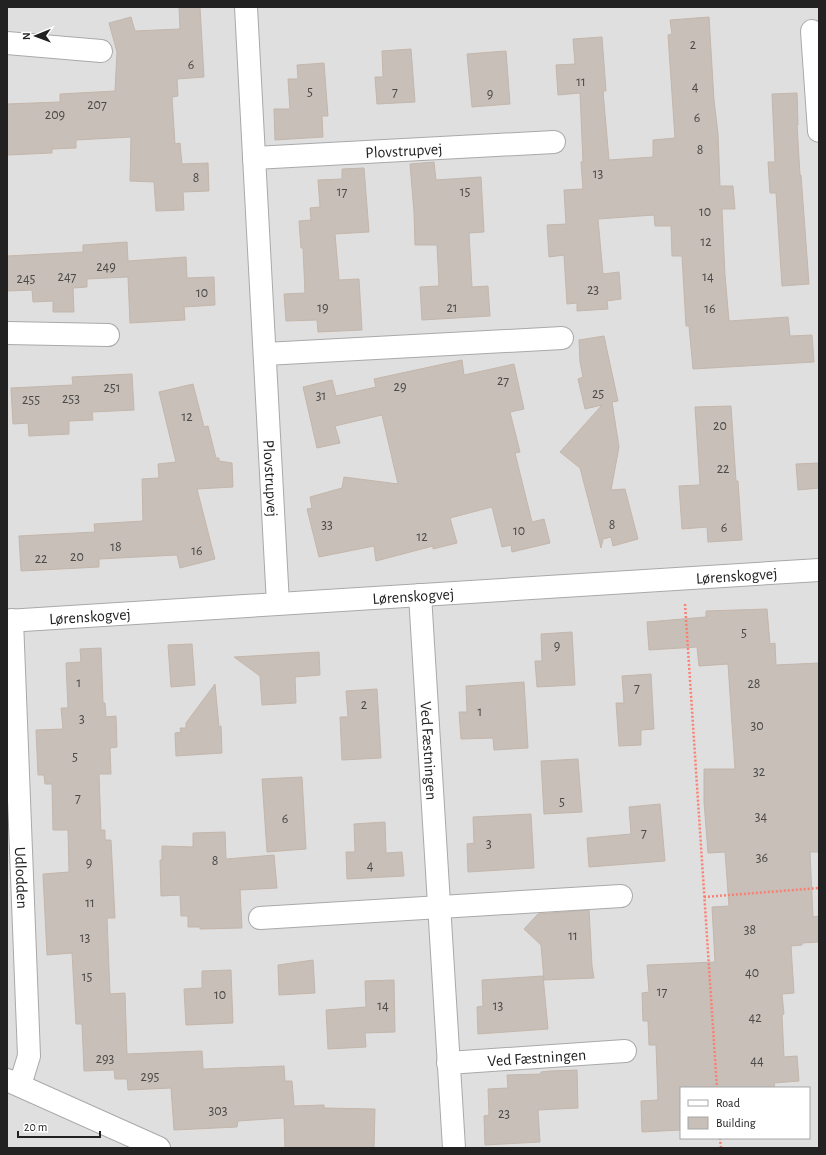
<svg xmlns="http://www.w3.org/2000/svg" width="826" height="1155" font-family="'Alegreya Sans',sans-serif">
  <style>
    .residential { fill: #e0dfdf; fill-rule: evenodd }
    .building { fill: #c7bfb8; stroke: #c4b6ab }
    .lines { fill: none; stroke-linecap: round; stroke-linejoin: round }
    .minor-casing { stroke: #a9a9a9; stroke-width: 24 }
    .path { stroke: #fa8072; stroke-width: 2.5; stroke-dasharray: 2 2; stroke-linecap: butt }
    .minor { stroke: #fff; stroke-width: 22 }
    .labels { text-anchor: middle; stroke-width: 3.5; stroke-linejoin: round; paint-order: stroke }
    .number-label { font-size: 14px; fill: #4b4948 }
    .street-label { font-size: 16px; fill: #222; stroke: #fff }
  </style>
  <rect width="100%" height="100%" fill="#f2efe9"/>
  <!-- residential -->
  <path class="residential" d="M7,7h812v1141h-812zM681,1088h128v50h-128z"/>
  <!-- building -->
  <path class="building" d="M179,7h21l4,70 -27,2 1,17 -6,1 3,47 5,-1 2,21 26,-1 1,28 -26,1 1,18 -28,1 -2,-29 -24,-1 1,-44 -55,3v8l-24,1v4l-45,2v-51l53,-2v-8l55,-3 2,-39 -8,-29 22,-6 4,14 45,-2z
    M709,17l5,83 4,34 2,52h13l2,23h-13l3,66 4,46 59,-4 2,19 22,-1 2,27 -121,7 -4,-43h-3l-4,-70h-10l-1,-30h-16l-1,-11 -56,4 5,55 16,-2 2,27 -14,2 1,8 -31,2v-8l-10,1 -3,-49 -15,2 -2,-32 19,-1 -2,-34 19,-1 -2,-27h2l-3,-69 -22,2 -2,-30 19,-1 -2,-25 29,-2 4,54h-3l6,69 44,-3v-17l22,-2 -7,-103 4,-1 -2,-14z
    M411,49l4,53 -38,2 -2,-27h8l-1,-26z
    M506,51l4,53 -38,3 -5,-53z
    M324,63l4,53h-6l1,21 -48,3 -1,-31h16l-2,-30h10l-1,-14z
    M797,93l1,32h-1l3,50h1l8,109 -27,2 -6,-93h-6l-2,-31h7l-3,-68z
    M434,162l2,18 45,-3 3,55 -15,1 3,54 16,-1 2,30 -68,4 -2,-33 19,-1 -2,-41h-22l-1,-33 -4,-48z
    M364,168l5,64 -34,2 4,46 20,-1 3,51 -44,2 -1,-12 -31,1 -2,-27 21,-1 -2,-45h-2l-2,-27 12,-1 -1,-12 10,-1 -2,-27 24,-1v-10z
    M127,242l1,19 58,-4 1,21 27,-1 1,28 -31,2 1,13 -55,3 -2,-46 -41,2v8l-14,1 1,24h-21v-11l-20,1 -1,-12 -24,1 -1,-35 76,-4v-7z
    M604,336l14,65 -6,1 7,45 -8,43 14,-1 13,50 -25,7 -2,-9 -8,2 -2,9 -21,-80 -20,-16 42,-47 -17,4 -7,-30 5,-2 -3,-15 -1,-22z
    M462,360l2,15 50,-11 10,45 -14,3 10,40 -5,1 17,69 12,-3 6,24 -38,9 -1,-7 -9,2 -10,-40 -42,11 7,25 -24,6v-3l-57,15 -2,-15 -55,11 -12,-48 5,-1 -2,-11 32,-9 2,-11 54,7 -16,-69 -47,11 5,17 -23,5 -14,-61 29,-7 4,16 40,-9 -2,-8z
    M132,374l2,36 -42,2 1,8 -24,1v13l-40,2 -1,-13 -15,1 -2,-36 62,-3 -1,-8z
    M193,384l11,43 4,-1 8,32h3v3l13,2 1,24 -36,2 18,70 -35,9 -3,-13 -78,4v8l-78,4 -2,-35 76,-4 -1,-8 49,-3 -1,-42 17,-1 -1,-14 18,-2 -17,-70z
    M731,406l5,75h2l4,59 -34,2 -1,-15 -25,2 -3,-43 21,-1 -5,-78z
    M819,463v25l-21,2 -2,-26z
    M767,609l3,35 5,-1 1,22 43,-2v189h-9l3,65 6,-1v26l-17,1v2l-11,1 3,47 -12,1 2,20 -2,1 2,42 13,-1 2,25 -25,2 1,5h-94v42l-39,2 -1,-31 17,-1 -2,-55h-7l-1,-24h-5l-1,-28 7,-1 -2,-27 68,-3 -3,-55 17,-1 -4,-54 -17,1 -4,-51v-33h31l-7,-105 -29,2 -2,-19 -48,3 -2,-28 59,-5v-6z
    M572,632l3,53 -38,2 -2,-26h7l-1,-27z
    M192,644l3,41 -24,2 -3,-42z
    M101,648l2,55h2l1,14 10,-1 1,31 -7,1 1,26h-12l2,56h4v10h6l4,78h-8l3,76 15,-1 2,61 75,-3 1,18 81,-3 1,15h7l2,25 30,-1v3l51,1 -1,39h-89l-1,-30 -46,3 -1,6 -63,3 -3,-42 -43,2 -1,-11h-12l-1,-9 -30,1 -2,-47h-6l-4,-71 -25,2 -4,-81 26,-2 -1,-42h-15l-1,-46h-7l-1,-9h-6l-2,-45 27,-1 -2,-21h7l-2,-45 15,-1 -1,-13z
    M319,652l1,23 -25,2 1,26 -34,2 -2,-29 -26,-19z
    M651,674l3,55 -13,1v15l-22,1 -3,-43h8l-2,-27z
    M524,682l4,66 -34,2 -1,-12 -32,1 -2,-27h8l-1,-26z
    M215,684l4,43 2,-1 1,27 -46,3 -1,-23 6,-1 -1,-4h6v-5z
    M377,689l4,69 -39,2 -2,-43h8l-2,-26z
    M578,759l4,53 -38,2 -3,-53z
    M302,777l4,72 -39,3 -5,-73z
    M660,804l5,57 -76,6 -2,-29 44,-4 -2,-27z
    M531,814l3,54 -66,4 -1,-28 7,-1 -1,-26z
    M385,822l1,31 16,-1 2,24 -57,3 -1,-27h9l-1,-28z
    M225,832l1,27 48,-4 3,33 -37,2 2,38 -42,1v-2h-12v-11h-7l-1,-21 -19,1 -1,-36h2v-14l31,1v-14z
    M589,910l3,56 2,12 -50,2 -3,-35 -17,-16 14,-15z
    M313,960l2,33 -36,2 -1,-30z
    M231,970l2,53 -47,2 -2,-36 18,-1v-17z
    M543,976l5,53 -70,5 -1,-27 6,-1 -1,-26z
    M394,980l1,52 -30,1 1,14 -38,2 -2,-39 40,-3 -1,-26z
    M577,1070l1,38 -40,2 2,32 -55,3 -1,-29 5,-1 -1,-26 20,-1 -1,-13 34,-1v-2l9,-1z"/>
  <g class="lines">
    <!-- minor casing -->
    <g class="minor-casing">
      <g id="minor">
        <path id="s1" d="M246,7l32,597"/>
        <path d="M812,31l7,100"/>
        <path d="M7,43l94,8"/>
        <path id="s2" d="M254,158l300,-16"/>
        <path d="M7,333l101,2"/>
        <path d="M265,354l297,-16"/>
        <path id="s3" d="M420,595l34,553"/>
        <path id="s4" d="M12,620l17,436 -9,29"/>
        <path id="s5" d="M7,621l812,-51"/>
        <path d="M260,918l361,-22"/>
        <path id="s6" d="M448,1063l177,-12"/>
        <path d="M7,1080l152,68"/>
      </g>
    </g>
    <!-- path -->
    <path class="path" d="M685,604l32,484
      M704,897l115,-9
      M720,1138l1,10"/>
    <!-- minor -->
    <use href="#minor" class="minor"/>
  </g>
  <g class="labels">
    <!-- number labels -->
    <g class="number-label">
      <text x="693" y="49">2</text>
      <text x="191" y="69">6</text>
      <text x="581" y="86">11</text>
      <text x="695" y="91">4</text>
      <text x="310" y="96">5</text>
      <text x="395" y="96">7</text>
      <text x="490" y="98">9</text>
      <text x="97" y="109">207</text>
      <text x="55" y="119">209</text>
      <text x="697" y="122">6</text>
      <text x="700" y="154">8</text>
      <text x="598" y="178">13</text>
      <text x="196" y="182">8</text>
      <text x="342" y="196">17</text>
      <text x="465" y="196">15</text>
      <text x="705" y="216">10</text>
      <text x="706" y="246">12</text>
      <text x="106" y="271">249</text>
      <text x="67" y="281">247</text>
      <text x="708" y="281">14</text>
      <text x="26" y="283">245</text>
      <text x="593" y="294">23</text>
      <text x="202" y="297">10</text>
      <text x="323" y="312">19</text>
      <text x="452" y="312">21</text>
      <text x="710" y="313">16</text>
      <text x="503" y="385">27</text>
      <text x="400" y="391">29</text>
      <text x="112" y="392">251</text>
      <text x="598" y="398">25</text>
      <text x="321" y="400">31</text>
      <text x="71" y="403">253</text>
      <text x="31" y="404">255</text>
      <text x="187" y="421">12</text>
      <text x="720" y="430">20</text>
      <text x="723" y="473">22</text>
      <text x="327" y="529">33</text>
      <text x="612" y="529">8</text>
      <text x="724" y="532">6</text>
      <text x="519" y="535">10</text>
      <text x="422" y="541">12</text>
      <text x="116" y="551">18</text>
      <text x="197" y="555">16</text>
      <text x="77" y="561">20</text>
      <text x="41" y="563">22</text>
      <text x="744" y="637">5</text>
      <text x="557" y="650">9</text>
      <text x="79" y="687">1</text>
      <text x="754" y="688">28</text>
      <text x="637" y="692">7</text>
      <text x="364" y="709">2</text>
      <text x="480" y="716">1</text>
      <text x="82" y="723">3</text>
      <text x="757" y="730">30</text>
      <text x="75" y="761">5</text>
      <text x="759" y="776">32</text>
      <text x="78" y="802">7</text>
      <text x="562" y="806">5</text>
      <text x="761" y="821">34</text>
      <text x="285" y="823">6</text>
      <text x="644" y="837">7</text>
      <text x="489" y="848">3</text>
      <text x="762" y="862">36</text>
      <text x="215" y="865">8</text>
      <text x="89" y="867">9</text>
      <text x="370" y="870">4</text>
      <text x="90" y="907">11</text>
      <text x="750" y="934">38</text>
      <text x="573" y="940">11</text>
      <text x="85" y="942">13</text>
      <text x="752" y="977">40</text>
      <text x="87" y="981">15</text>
      <text x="662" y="996">17</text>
      <text x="220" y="999">10</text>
      <text x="383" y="1010">14</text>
      <text x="498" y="1010">13</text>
      <text x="755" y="1022">42</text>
      <text x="105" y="1063">293</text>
      <text x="757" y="1065">44</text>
      <text x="150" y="1081">295</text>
      <text x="218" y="1115">303</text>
      <text x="504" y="1118">23</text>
    </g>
    <!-- street labels -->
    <g class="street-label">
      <text dy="6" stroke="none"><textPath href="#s2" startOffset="150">Plovstrupvej</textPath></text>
      <text dy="6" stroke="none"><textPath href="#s1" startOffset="472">Plovstrupvej</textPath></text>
      <text dy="6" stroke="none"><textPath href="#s5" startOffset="731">Lørenskogvej</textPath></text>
      <text dy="6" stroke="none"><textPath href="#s5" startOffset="407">Lørenskogvej</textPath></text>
      <text dy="6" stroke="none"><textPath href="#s5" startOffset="83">Lørenskogvej</textPath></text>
      <text dy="6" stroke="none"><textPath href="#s3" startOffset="156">Ved Fæstningen</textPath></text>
      <text dy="6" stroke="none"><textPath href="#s4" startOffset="258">Udlodden</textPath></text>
      <text dy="6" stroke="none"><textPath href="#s6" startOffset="89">Ved Fæstningen</textPath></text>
    </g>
  </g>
  <!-- border -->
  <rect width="826" height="1155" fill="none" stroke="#222222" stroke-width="16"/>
  <!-- legend -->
  <rect x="680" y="1087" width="130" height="52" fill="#ffffff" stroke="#a7a7a7"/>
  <rect x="688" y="1100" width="20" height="6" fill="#ffffff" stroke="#a7a7a7"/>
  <text x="716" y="1107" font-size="12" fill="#222222">Road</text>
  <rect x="688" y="1117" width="20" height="12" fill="#c7bfb8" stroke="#a7a7a7"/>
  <text x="716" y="1127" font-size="12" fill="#222222">Building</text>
  <!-- north arrow -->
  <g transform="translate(36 36) rotate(269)" stroke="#ffffff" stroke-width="3" paint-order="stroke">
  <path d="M0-3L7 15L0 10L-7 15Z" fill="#222222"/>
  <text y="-6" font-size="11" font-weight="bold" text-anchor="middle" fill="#222222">N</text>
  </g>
  <!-- scale -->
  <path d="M18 1131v6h82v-6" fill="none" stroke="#222222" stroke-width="2"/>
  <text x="24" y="1131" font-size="12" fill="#222222" stroke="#ffffff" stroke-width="3" paint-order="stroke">20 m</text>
</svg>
